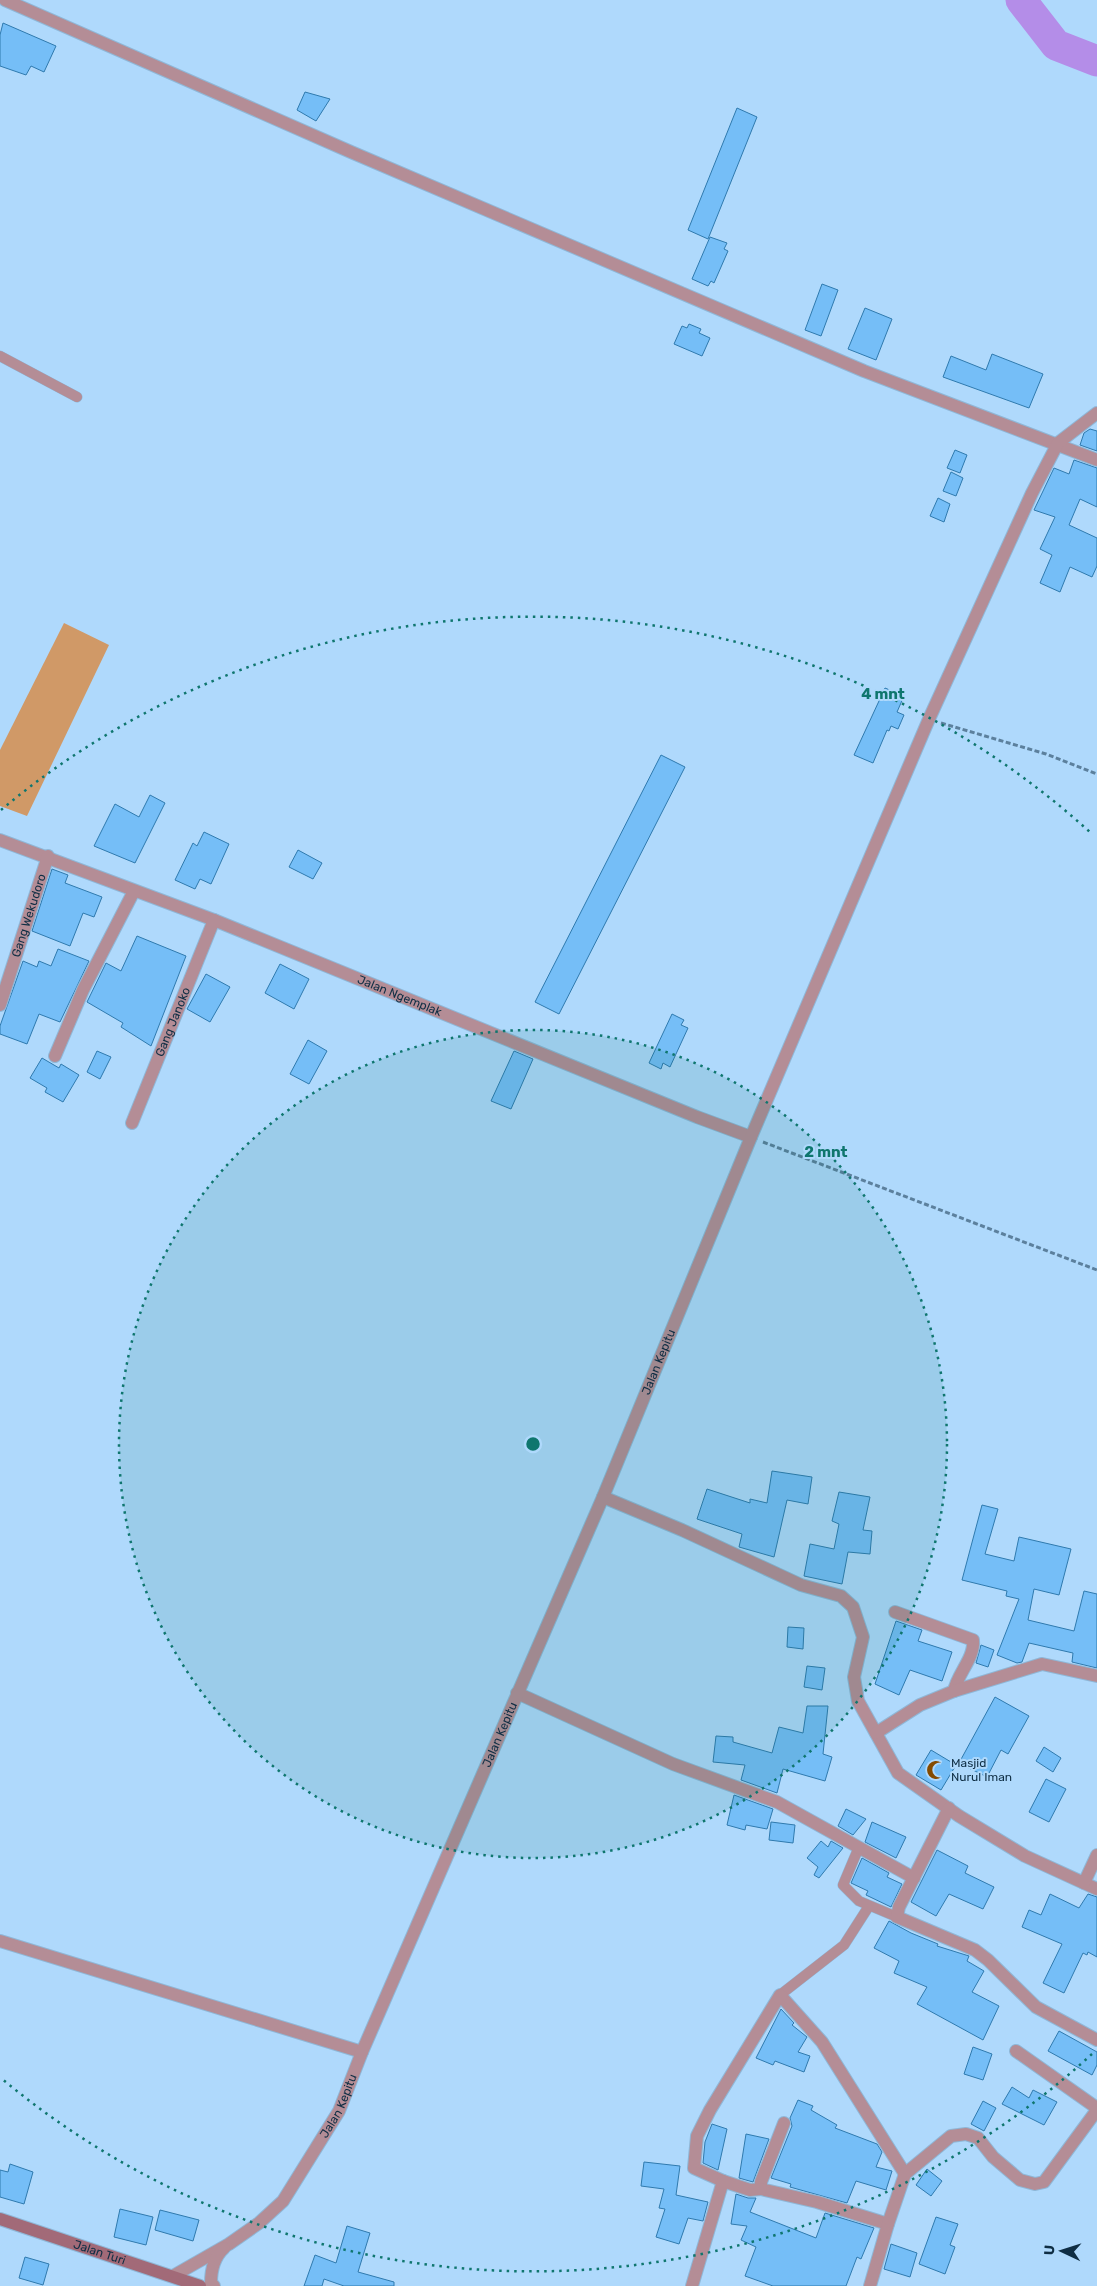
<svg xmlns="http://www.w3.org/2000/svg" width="1097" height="2286" font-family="Rubik,sans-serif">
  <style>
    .green { fill: #d09967 }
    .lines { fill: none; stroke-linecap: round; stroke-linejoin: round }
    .river { stroke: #b48de8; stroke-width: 31 }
    .building { fill: #75bef7; stroke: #2f7aae }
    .service-casing { stroke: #8fb7d7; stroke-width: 11 }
    .minor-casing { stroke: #8fb7d7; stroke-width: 14 }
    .tertiary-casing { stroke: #8fb7d7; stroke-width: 14 }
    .secondary-casing { stroke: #8fb7d7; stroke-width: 14 }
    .path { stroke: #5c809d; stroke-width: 3; stroke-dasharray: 5 2.5; stroke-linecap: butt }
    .service { stroke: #b48d96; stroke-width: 10 }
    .minor { stroke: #b48d96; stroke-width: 12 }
    .tertiary { stroke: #b48d96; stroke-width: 12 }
    .secondary { stroke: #a26a78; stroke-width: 12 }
    .ring { fill: none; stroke: #0f766e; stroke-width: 2.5; stroke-dasharray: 2.5 5 }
    .labels { text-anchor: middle; stroke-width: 4; stroke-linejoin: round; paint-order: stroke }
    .street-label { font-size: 12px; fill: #0f2e44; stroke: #afd9fc }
    .poi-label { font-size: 12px; fill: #0f2e44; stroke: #afd9fc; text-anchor: start }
    .centre { fill: #0f766e; stroke: #afd9fc; stroke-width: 2.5 }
    .ring-label { font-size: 15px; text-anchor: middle; font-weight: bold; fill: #0f766e; stroke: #afd9fc; stroke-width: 4; stroke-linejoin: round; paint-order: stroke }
  </style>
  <rect width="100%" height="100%" fill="#afd9fc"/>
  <!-- green -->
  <path class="green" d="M64,623l45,22 -82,171 -27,-10v-56z"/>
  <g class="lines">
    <!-- river -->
    <path class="river" d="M1021,0l35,45 41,16"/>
  </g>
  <!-- building -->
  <path class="building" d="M3,23l53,23 -12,26 -13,-6 -5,9 -26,-9v-31z
    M305,92l25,7 -14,22 -19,-11z
    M737,108l20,9 -49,122 -20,-9z
    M710,237l17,6 -3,6 4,2 -14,32 -3,-2 -3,5 -16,-7z
    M822,284l16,6 -17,46 -16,-6z
    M865,308l27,11 -16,41 -28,-11z
    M689,324l12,5 -2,4 11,5 -8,18 -28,-12 8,-18 5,2z
    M992,354l51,20 -14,34 -86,-31 8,-21 35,14z
    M1090,429l7,2v20l-17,-6 4,-12z
    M955,450l12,5 -7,18 -13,-5z
    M1074,460l23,8v39l-17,-8 -11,26 28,13v28l-5,11 -22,-10 -10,25 -20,-9 12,-28 -12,-6 15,-32 -21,-7 20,-42 15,6z
    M951,472l12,6 -7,18 -13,-5z
    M938,498l12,6 -6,18 -14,-6z
    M885,688l19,8 -7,16 7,3 -6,14 -7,-3 -2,5 -2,-1 -14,33 -19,-8z
    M661,755l24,12 -126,247 -24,-12z
    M150,795l15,8 -30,60 -41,-17 21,-42 24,13z
    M204,832l25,12 -18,40 -11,-5 -5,10 -20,-9 18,-37 4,3z
    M298,850l24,13 -9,16 -24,-12z
    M52,869l16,6 -3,8 37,14 -8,20 -11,-4 -13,33 -38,-15z
    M137,936l49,20 -35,90 -30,-19 2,-4 -36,-21 19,-39 15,8z
    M58,949l31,12 -29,61 -21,-8 -12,30 -27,-10v-8l23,-65 14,6 2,-6 12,5z
    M280,964l29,15 -15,30 -29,-16z
    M206,974l24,13 -20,35 -23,-13z
    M672,1014l12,6 -3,5 7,3 -18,39 -7,-4 -2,6 -12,-6z
    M308,1040l19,11 -18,33 -19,-10z
    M97,1051l14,6 -11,22 -13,-7z
    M514,1051l19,8 -22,50 -20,-8z
    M42,1058l17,10 2,-4 18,11 -16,27 -18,-10 2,-4 -17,-10z
    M772,1471l40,6 -4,27 -21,-4 -13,57 -35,-10 3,-13 -45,-15 10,-30 43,14v-4l17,4z
    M839,1492l31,5 -7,33 9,1 -2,23 -22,-2 -6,32 -38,-8 6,-32 24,5 5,-25 -7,-3z
    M982,1505l16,4 -13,45 29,7 5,-24 52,12 -12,46 -25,-6 -6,31 46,11 10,-40 13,3v74l-25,-6 1,-9 -44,-10 -7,19 -5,1 -20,-8 22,-56 -13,-3 1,-5 -45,-11z
    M896,1621l26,9 -4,11 34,11 -10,29 -32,-11 -11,25 -24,-11z
    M788,1627l16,1 -1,21 -16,-2z
    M981,1645l13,5 -6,17 -12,-4z
    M807,1666l18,2 -3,22 -18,-3z
    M995,1697l34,19 -21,38 -7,-4 -14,27 -28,-14z
    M807,1706h21l-5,48 9,3 -7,24 -42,-12 -6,24 -36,-13 4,-15 -32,-3 3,-26 17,1v5l39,11 7,-26 24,6z
    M1044,1747l17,11 -8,14 -17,-11z
    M931,1750l25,15 -15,25 -25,-15z
    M1046,1779l20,10 -17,33 -20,-10z
    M734,1795l39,14 -6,20 -21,-4 -1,5 -18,-5z
    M846,1809l20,10 -13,16 -15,-9z
    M771,1822l24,3 -2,18 -24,-3z
    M872,1822l34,15 -10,21 -31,-16z
    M821,1841l7,6 3,-6 12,7 -24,30 -5,-3 4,-8 -11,-9z
    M937,1850l31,16 -3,7 29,14 -11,22 -34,-15 -13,22 -25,-14z
    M862,1858l27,15 -2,4 15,7 -11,23 -25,-12 2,-4 -17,-8z
    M1050,1894l29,14 9,-14 9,3v60l-9,-5 -1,3 -4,-2 -19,40 -21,-10 19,-39 -40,-17 7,-17 12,5z
    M889,1921l22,12 27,11 -1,2 32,10 -2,5 17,10 -12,21 27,14 -16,34 -66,-36 10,-17 -33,-14 5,-12 -25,-13z
    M781,2009l13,14 -2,2 15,12 -9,15 12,4 -6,16 -29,-11 -2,4 -17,-7z
    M1059,2031l38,21v13l-5,10 -44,-24z
    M973,2047l19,7 -9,26 -19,-6z
    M1012,2087l17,11 4,-8 24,12 -13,23 -42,-21z
    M798,2100l15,6 -2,4 26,15 -2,3 42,16 5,8 -6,15 16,4 -6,19 -30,-9 -9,22 -57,-16 1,-3 -20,-6 21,-52 -2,-8z
    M983,2101l13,7 -12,23 -13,-7z
    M712,2124l15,5 -9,41 -15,-7 2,-21z
    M746,2134l23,5 -16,43 -14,-4z
    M644,2162l36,4 -4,29 32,7 -5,19 -15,-3 -9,26 -23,-7 9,-28 -6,-1 5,-19 -23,-3z
    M10,2164l23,8 -9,32 -24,-7v-27l8,2z
    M927,2169l15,12 -11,15 -15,-11z
    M736,2194l12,4h8l-6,14 66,26 9,-25 49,15 -13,31 -4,-2 -11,29h-73l-28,-10 11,-29 -15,-7 6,-14 -16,-2z
    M120,2209l33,8 -7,28 -32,-8z
    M160,2210l39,10 -6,21 -38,-11z
    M936,2217l22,7 -8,21 5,2 -10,27 -26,-10z
    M347,2226l23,7 -12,39 36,10v4h-50l-20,-7 -2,7h-18l11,-31 21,8z
    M891,2244l26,9 -7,24 -26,-8z
    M25,2257l24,7 -6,21 -24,-7z"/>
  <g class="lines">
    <!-- service casing -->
    <g class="service-casing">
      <path id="service" d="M0,356l77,41
        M859,1847l-16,38 16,16 38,16
        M780,1995l64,-50 25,-39"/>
    </g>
    <!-- minor casing -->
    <g class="minor-casing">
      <g id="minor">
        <path d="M5,0l346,152 513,219 233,89"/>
        <path id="s1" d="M0,840l214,80 483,197 54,20"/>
        <path id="s2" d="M0,1005l48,-149"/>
        <path d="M55,1056l28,-66 51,-99"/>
        <path id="s3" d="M132,1123l82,-203"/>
        <path d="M603,1497l79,33 119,55 40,11 12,11 10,30 -9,40 4,24 40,72 61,43 66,40 72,33"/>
        <path d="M895,1612l78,28c2,18 -16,34 -19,51"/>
        <path d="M517,1693l156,71 104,38 137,76"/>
        <path d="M876,1733l44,-28 34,-14 88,-27 55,12"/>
        <path d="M949,1808l-50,99 -2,10 78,33 13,10 48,47 61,33"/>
        <path d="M1084,1883l13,-28"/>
        <path d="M0,1941l362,111"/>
        <path d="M1016,2051l81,57"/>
        <path d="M784,2123l-23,59v7l56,13 71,22"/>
        <path d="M723,2181l-29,-13 3,-32 13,-26 70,-115 42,47 83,132"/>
        <path d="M692,2286l31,-105 27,9 11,-1"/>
        <path d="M870,2286l18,-62 17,-50 46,-38 15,-2 12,4 15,19 27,23 15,4 9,-2 53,-72"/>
      </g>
    </g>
    <!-- tertiary casing -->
    <g class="tertiary-casing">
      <g id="tertiary">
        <path id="s4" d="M173,2276l56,-32 30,-21 24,-22 56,-90 23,-59 241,-555 148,-360 178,-418 103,-226 26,-50 39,-30"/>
        <path d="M214,2286l-3,-3c0,-13 3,-26 13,-35"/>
      </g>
    </g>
    <!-- secondary casing -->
    <g class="secondary-casing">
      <g id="secondary">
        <path id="s5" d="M0,2219l200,67"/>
      </g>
    </g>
    <!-- path -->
    <path class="path" d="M941,723l105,31 51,20
      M763,1142l334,128"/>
    <!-- service -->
    <use href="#service" class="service"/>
    <!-- minor -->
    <use href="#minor" class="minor"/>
    <!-- tertiary -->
    <use href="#tertiary" class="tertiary"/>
    <!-- secondary -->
    <use href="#secondary" class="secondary"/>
  </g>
  <!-- distance rings -->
  <circle cx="533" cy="1444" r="414" fill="#0f766e" fill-opacity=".12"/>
  <g class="ring">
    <circle cx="533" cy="1444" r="414"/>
    <path d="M1092 2054A828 828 0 0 1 1 2078M1 810A828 828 0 0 1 1092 834"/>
  </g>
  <!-- icons -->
  <defs>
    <g id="mosque-bare" transform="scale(1.5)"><path d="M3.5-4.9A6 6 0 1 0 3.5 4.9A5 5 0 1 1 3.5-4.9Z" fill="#844b00" stroke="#afd9fc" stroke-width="2.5" paint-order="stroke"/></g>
  </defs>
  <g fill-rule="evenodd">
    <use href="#mosque-bare" x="936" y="1770"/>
  </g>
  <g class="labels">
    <!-- street labels -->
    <g class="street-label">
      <text dy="4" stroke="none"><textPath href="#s2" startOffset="94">Gang Wekudoro</textPath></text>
      <text dy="4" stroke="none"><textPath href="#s1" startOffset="429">Jalan Ngemplak</textPath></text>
      <text dy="4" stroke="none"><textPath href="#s3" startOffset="109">Gang Janoko</textPath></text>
      <text dy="4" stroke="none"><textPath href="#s4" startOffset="1054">Jalan Kepitu</textPath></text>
      <text dy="4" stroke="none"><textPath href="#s4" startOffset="649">Jalan Kepitu</textPath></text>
      <text dy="4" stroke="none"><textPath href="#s4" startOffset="244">Jalan Kepitu</textPath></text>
      <text dy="4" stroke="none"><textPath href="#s5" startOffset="105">Jalan Turi</textPath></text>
    </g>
    <!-- poi labels -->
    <g class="poi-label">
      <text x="951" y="1767">Masjid<tspan x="951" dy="14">Nurul Iman</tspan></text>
    </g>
  </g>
  <circle cx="533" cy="1444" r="8" class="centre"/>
  <g class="ring-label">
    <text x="883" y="699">4 mnt</text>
    <text x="826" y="1157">2 mnt</text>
  </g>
  <!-- north arrow -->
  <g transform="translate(1062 2251) rotate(274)" stroke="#afd9fc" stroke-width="4" paint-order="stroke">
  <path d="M0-4L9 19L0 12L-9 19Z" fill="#0f2e44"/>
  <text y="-8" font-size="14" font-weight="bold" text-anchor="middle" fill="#0f2e44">U</text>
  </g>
</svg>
